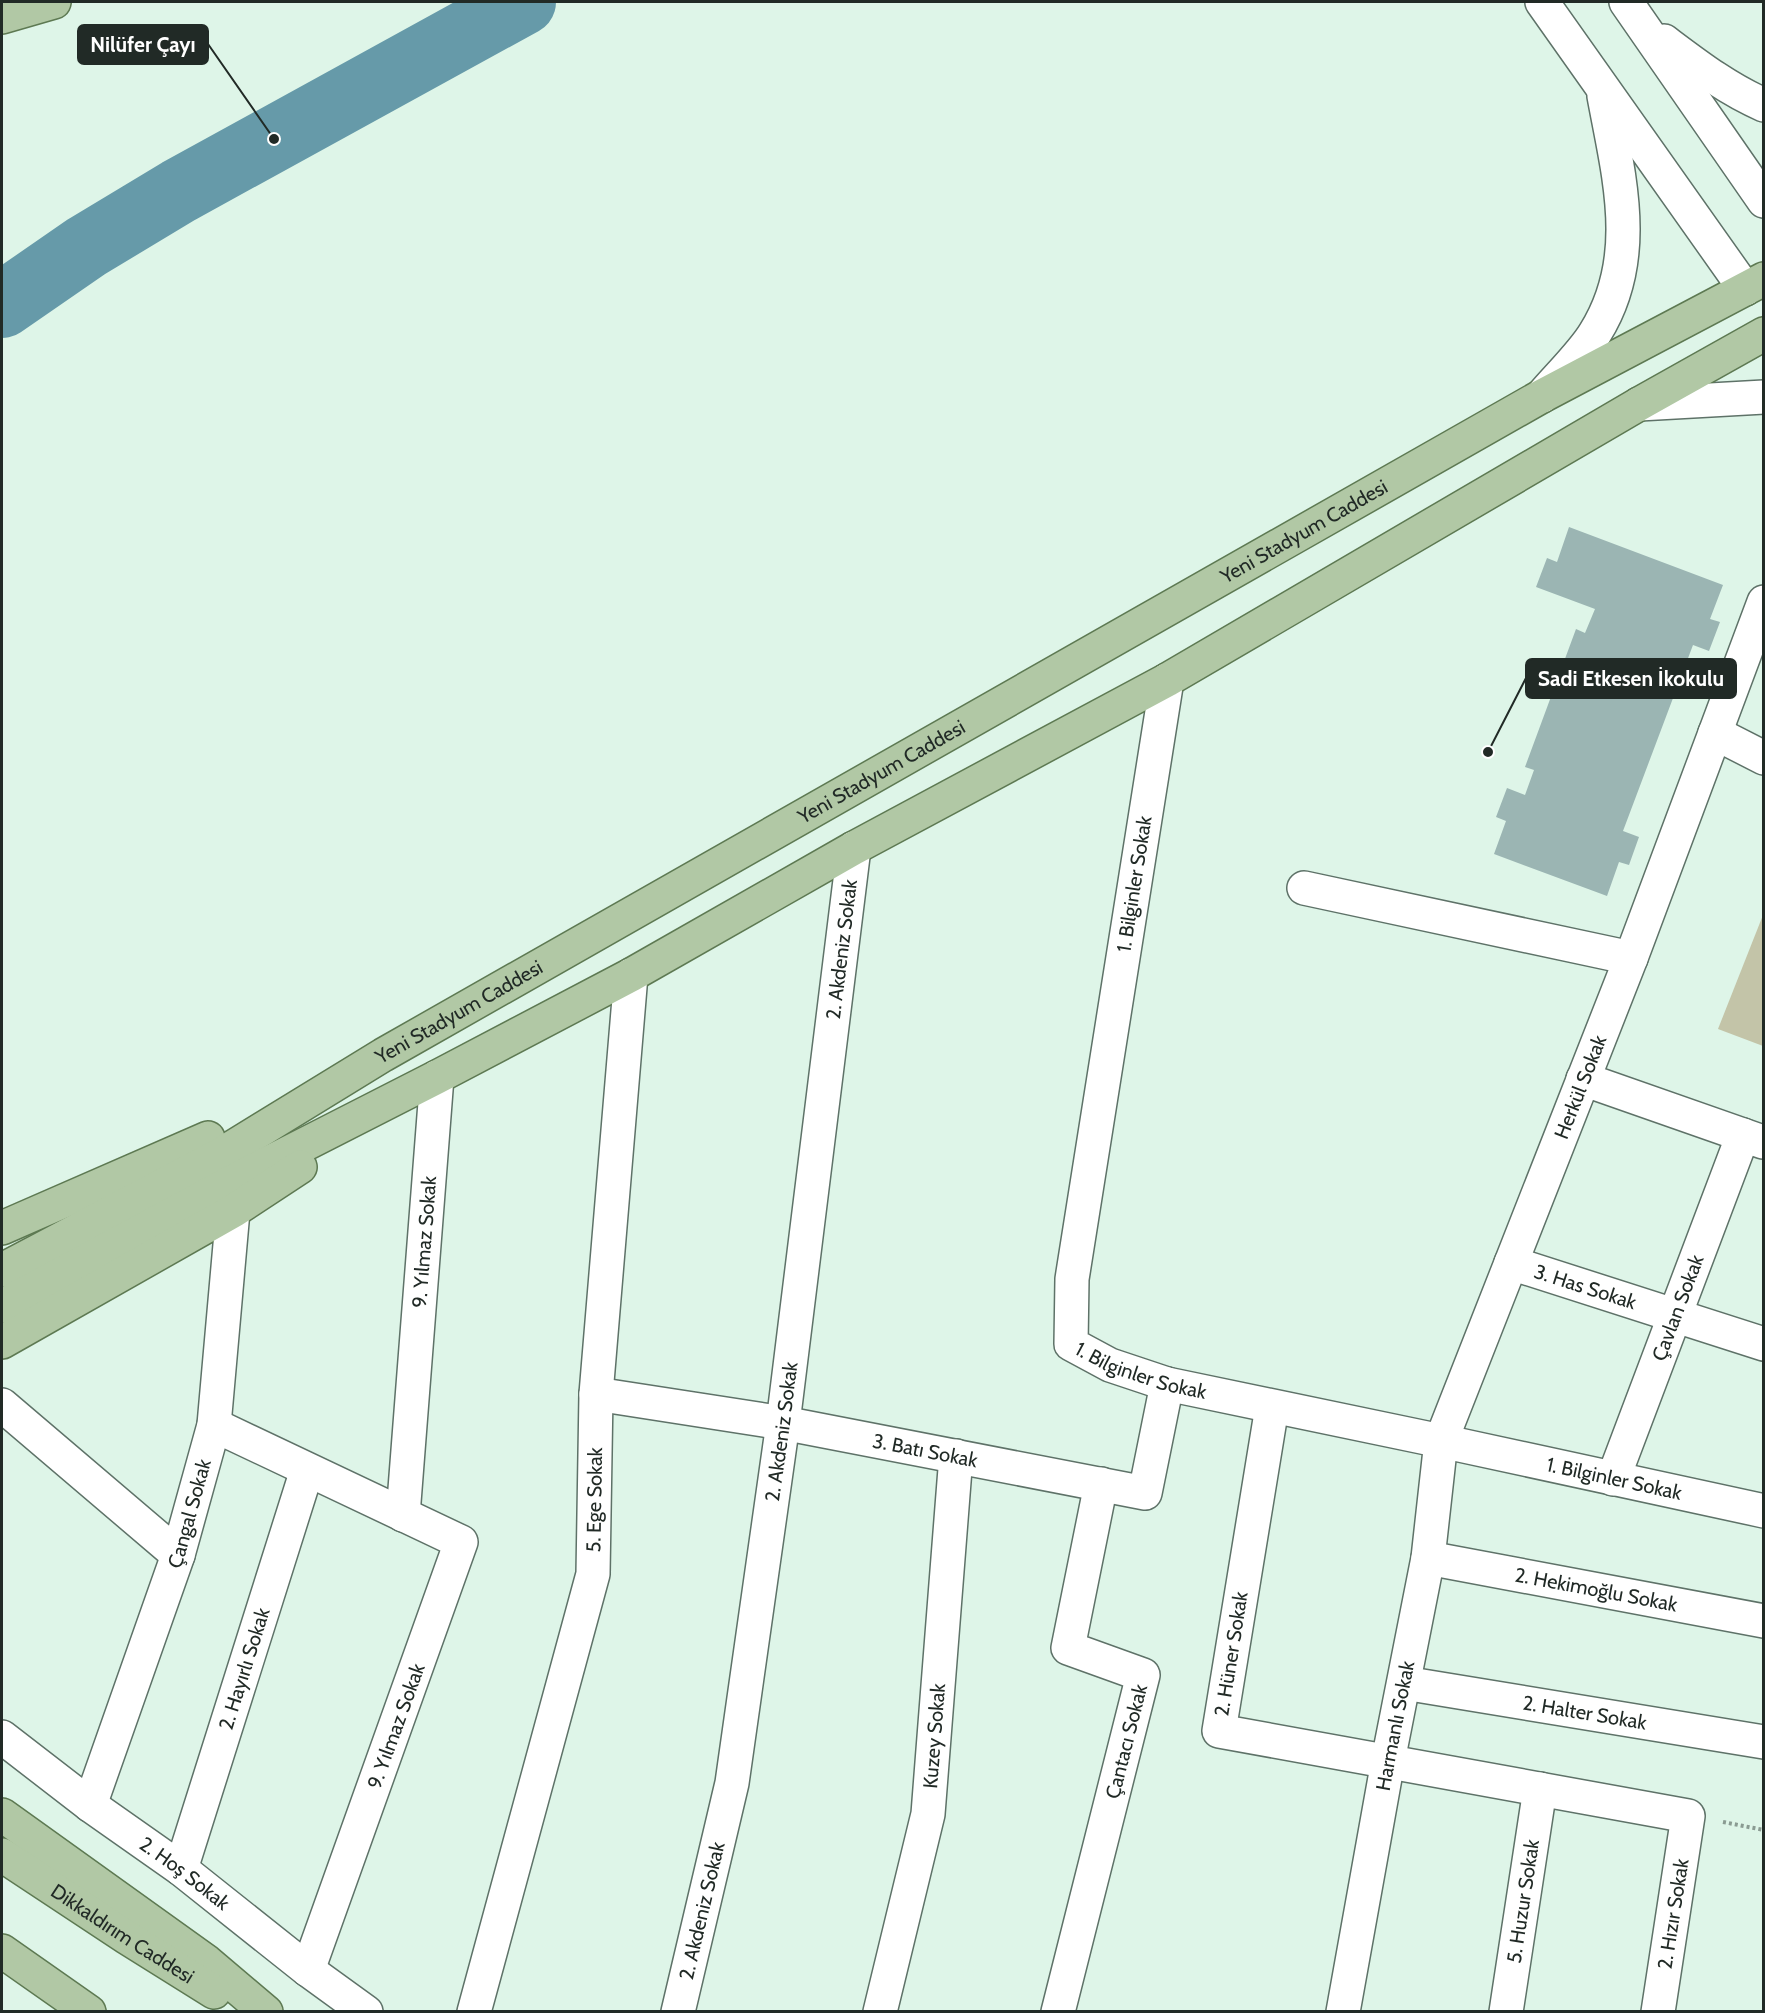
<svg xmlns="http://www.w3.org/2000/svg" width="1765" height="2013" font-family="Cabin,sans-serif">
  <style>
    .green { fill: #c3c4a8 }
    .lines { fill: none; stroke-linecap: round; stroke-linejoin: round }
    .river { stroke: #669aa9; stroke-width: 66 }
    .building { fill: #9bb5b3 }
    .minor-casing { stroke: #5e7268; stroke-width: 36 }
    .major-casing { stroke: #5d7952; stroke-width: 36 }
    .path { stroke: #8a9b92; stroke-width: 4; stroke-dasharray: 3 3; stroke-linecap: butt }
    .minor { stroke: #fff; stroke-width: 33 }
    .major { stroke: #b1c8a5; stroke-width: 33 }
    .labels { text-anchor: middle; stroke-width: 4.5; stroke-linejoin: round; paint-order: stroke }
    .street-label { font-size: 20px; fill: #212a26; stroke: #fff }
    .leader { fill: none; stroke: #212a26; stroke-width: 2 }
    .callout-dot { fill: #212a26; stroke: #fff; stroke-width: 2 }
    .callout { fill: #212a26; stroke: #212a26; stroke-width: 2 }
    .callout-label { font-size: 21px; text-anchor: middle; font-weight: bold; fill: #fff }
  </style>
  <rect width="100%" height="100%" fill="#def5e8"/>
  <!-- green -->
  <path class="green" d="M1763,915v131l-45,-17z"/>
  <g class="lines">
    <!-- river -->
    <path class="river" d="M2,305l84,-58 93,-56 344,-189"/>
  </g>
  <!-- building -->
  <path class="building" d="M1569,527l154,58 -13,34 10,3 -11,29 -16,-6 -70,186 16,6 -10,28 -10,-3 -12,34 -113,-42 12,-33 -10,-4 11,-29 18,7 9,-25 -9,-3 51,-138 9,4 10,-24 -59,-22 11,-29 10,4z"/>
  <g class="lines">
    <!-- minor casing -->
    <g class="minor-casing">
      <g id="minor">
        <path d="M1542,2l203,287"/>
        <path d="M1626,2l138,199"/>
        <path d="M1664,41c32,24 63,48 100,64"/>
        <path d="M1542,396c16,-19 41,-43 53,-63 47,-75 24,-156 9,-237"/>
        <path d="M1639,404l125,-7"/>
        <path id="s1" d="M1167,680l-95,599 -1,65 39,21 57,19 274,57 323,70"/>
        <path d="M1715,733l49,25"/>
        <path d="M1304,888l327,70"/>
        <path d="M1583,1079l180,63"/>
        <path id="s2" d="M1511,1263l253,81"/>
        <path id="s3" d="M596,1394l187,29 362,70 22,-109"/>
        <path d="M2,1405l176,150"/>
        <path d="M1272,1407l-53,324 469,85 -30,196"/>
        <path d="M214,1425l247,117 -153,428"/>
        <path id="s4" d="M1613,1479l130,-344"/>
        <path id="s5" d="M403,1515l34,-438"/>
        <path id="s6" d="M1428,1558l336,63"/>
        <path id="s7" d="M1404,1683l360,59"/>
        <path id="s8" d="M2,1737l88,68 91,64 127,101 58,42"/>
        <path id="s9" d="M90,1805l88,-250 36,-130 19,-214"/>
        <path id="s10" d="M181,1869l126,-399"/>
        <path id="s11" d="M474,2012l119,-438 3,-180 35,-419"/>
        <path id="s12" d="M678,2012l54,-229 51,-360 71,-575"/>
        <path id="s13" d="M880,2012l48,-198 28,-358"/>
        <path id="s14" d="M1058,2012l85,-337 -75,-27 33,-164"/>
        <path id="s15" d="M1343,2012l45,-251 40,-203 13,-117 190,-483 133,-356"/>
        <path id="s16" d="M1506,2012l34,-223"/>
      </g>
    </g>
    <!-- major casing -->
    <g class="major-casing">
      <g id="major">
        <path d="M2,17l52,-15"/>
        <path d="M2,1228l206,-90"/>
        <path id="s17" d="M2,1270l218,-115 163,-100 1159,-659 222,-117"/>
        <path d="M2,1306l237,-128 198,-101 194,-102 223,-127 313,-168 472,-276 125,-70"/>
        <path d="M2,1342l231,-131 67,-44"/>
        <path d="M2,1815l205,147 59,50"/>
        <path id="s18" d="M2,1855l124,82 88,55"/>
        <path d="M2,1951l87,61"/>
      </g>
    </g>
    <!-- path -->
    <path class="path" d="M1723,1822l41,8"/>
    <!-- minor -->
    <use href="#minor" class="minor"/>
    <!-- major -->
    <use href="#major" class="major"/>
  </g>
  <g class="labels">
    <!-- street labels -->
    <g class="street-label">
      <text dy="7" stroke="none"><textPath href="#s17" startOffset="1497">Yeni Stadyum Caddesi</textPath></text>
      <text dy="7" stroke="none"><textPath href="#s17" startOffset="1011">Yeni Stadyum Caddesi</textPath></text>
      <text transform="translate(1134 884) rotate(-81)" y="7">1. Bilginler Sokak</text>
      <text dy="7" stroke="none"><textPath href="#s12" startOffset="1076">2. Akdeniz Sokak</textPath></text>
      <text dy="7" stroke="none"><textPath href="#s17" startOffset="525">Yeni Stadyum Caddesi</textPath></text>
      <text dy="7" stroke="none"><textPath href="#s15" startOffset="960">Herkül Sokak</textPath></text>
      <text dy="7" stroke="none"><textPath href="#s5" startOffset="274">9. Yılmaz Sokak</textPath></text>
      <text dy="7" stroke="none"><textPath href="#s2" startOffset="78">3. Has Sokak</textPath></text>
      <text dy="7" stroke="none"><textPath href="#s4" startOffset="183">Çavlan Sokak</textPath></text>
      <text dy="7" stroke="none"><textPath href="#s1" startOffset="747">1. Bilginler Sokak</textPath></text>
      <text dy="7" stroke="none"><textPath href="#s12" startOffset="590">2. Akdeniz Sokak</textPath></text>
      <text dy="7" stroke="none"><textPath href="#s3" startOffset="334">3. Batı Sokak</textPath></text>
      <text dy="7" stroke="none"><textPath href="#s1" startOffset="1233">1. Bilginler Sokak</textPath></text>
      <text dy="7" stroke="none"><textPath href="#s11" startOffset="528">5. Ege Sokak</textPath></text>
      <text dy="7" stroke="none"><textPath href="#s9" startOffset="308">Çangal Sokak</textPath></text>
      <text dy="7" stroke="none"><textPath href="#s6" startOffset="171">2. Hekimoğlu Sokak</textPath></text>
      <text transform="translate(1231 1654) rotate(-81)" y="7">2. Hüner Sokak</text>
      <text dy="7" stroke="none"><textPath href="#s10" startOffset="210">2. Hayırlı Sokak</textPath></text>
      <text dy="7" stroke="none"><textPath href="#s7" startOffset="183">2. Halter Sokak</textPath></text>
      <text transform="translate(396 1726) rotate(-70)" y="7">9. Yılmaz Sokak</text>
      <text dy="7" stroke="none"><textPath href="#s15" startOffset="291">Harmanlı Sokak</textPath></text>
      <text dy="7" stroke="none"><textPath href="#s13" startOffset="282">Kuzey Sokak</textPath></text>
      <text dy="7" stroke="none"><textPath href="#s14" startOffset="279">Çantacı Sokak</textPath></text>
      <text dy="7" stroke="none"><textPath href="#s8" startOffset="228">2. Hoş Sokak</textPath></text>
      <text dy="7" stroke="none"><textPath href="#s16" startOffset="112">5. Huzur Sokak</textPath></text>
      <text dy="7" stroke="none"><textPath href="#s12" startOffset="104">2. Akdeniz Sokak</textPath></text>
      <text transform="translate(1673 1914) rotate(-81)" y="7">2. Hızır Sokak</text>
      <text dy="7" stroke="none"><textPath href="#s18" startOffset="144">Dikkaldırım Caddesi</textPath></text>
    </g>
  </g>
  <!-- callouts -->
  <path class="leader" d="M274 139L208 44M1488 752L1526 678"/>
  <g class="callout-dot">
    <circle cx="274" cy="139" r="6"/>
    <circle cx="1488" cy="752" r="6"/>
  </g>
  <g class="callout">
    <rect x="78" y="25" width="130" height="39" rx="6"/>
    <rect x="1526" y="659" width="210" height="39" rx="6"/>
  </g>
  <g class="callout-label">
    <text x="143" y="52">Nilüfer Çayı</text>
    <text x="1631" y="686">Sadi Etkesen İkokulu</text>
  </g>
  <!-- border -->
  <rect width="1765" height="2013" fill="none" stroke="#212a26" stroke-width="6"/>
</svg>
